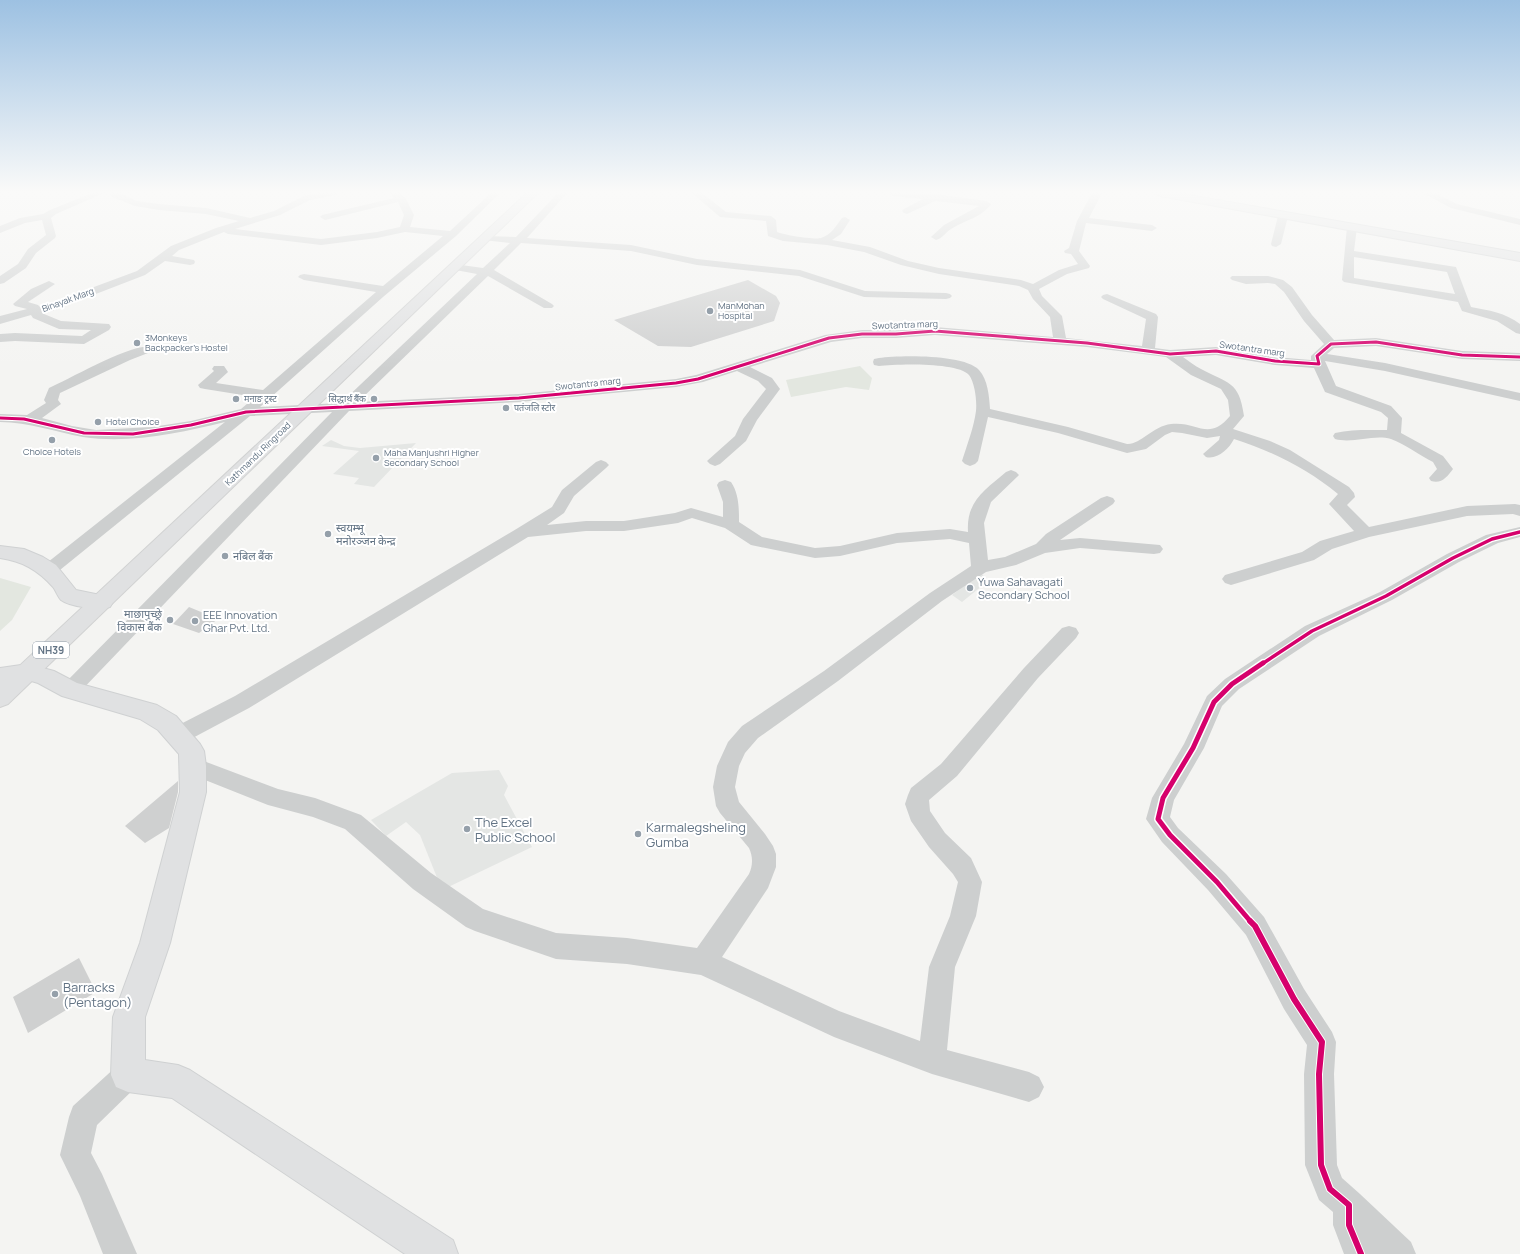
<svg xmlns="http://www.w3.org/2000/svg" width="1520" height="1254" font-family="Manrope,'Noto Sans Devanagari',sans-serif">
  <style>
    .built { fill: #e4e6e4 }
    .green { fill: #e3e7e0 }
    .building { fill: #cfd0d0 }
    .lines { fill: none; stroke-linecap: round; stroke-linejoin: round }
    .secondary-casing { stroke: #cfd1d2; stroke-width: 2 }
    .highway-casing { stroke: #d1d2d2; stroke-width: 2 }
    .street { fill: #cdcfcf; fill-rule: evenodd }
    .secondary { fill: #e0e1e2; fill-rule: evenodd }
    .highway { fill: #e0e1e2; fill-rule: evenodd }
    .cycleway-far3-casing { stroke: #fff; stroke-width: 5 }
    .cycleway-far2-casing { stroke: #fff; stroke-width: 6 }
    .cycleway-far1-casing { stroke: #fff; stroke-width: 8 }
    .cycleway-casing { stroke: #fff; stroke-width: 8 }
    .cycleway-far3 { stroke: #d6006c; stroke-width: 3 }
    .cycleway-far2 { stroke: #d6006c; stroke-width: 3.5 }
    .cycleway-far1 { stroke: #d6006c; stroke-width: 5 }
    .cycleway { stroke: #d6006c; stroke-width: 6 }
    .poi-dot { fill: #95a0aa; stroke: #fff; stroke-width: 1.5 }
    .labels { text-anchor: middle; stroke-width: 4; stroke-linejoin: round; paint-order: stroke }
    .far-street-label { font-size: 9px; fill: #627384; stroke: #fff }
    .far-poi-label { font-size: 9px; fill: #627384; stroke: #fff; text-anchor: start }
    .shield { fill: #fff; stroke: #919da9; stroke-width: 1 }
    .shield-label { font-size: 10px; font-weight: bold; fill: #627384 }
    .poi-label { font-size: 11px; fill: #627384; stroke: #fff; text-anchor: start }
    .near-poi-label { font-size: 13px; fill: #627384; stroke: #fff; text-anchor: start }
  </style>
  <rect width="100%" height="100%" fill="#f4f4f2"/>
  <!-- built -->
  <path class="built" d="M331,440l13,6 16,2 56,-5 -42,44 -20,-3 5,-6 -26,-4 26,-23 -37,-5z
    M981,573l7,8 -26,21 -10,-7z
    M499,770l9,16 -4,9 28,52 -90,43 -22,-55 -14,-13 -20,14 -15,-16 81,-47z"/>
  <!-- green -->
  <path class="green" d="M860,366l12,12 -3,12 -23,-3 -55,10 -5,-17z
    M0,578l31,9 -19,33 -12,11z"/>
  <!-- building -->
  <path class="building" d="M748,280l28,16 4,7 -6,18 -83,26 -33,-1 -44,-26z
    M189,607l29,12 -19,14 -26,-9z
    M178,781v11l-9,36 -24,15 -20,-17z
    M79,958l17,34 -68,41 -15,-36z"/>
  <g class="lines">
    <!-- secondary casing -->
    <g class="secondary-casing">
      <path id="secondary" d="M1155,193h23l342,60v8l-360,-65z
        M0,546l24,3 19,8 13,8 20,25 34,7 3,5 -3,5c-11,3 -40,0 -49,-7 -3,-3 -5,-9 -8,-13 -15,-17 -31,-26 -53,-29z
        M28,664l26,7 23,12 80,22 19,11 24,28 4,7 2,15v26l-36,151 -25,74v43l33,5 12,5 263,170 5,14h-53l-233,-156 -44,-6 -12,-5 -5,-12 2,-58 27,-74 40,-151 -1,-38 -21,-24 -18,-11 -78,-23 -24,-13 -10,-3 -28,6v-18z"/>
    </g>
    <!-- highway casing -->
    <g class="highway-casing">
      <path id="highway" d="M527,193h11l-530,511 -8,3v-23z"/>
    </g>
    <!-- street -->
    <path class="street" d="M92,193h12l-48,21 -5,4 5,18 -1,2 -19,15 -10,15 -22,15 -4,1v-8l18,-12 10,-15 18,-14 -4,-15 -17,3 -25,10v-7l20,-8 23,-4 7,-4z
      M110,193h10l17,8 22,3 47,4 44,10 24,-7 30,-15 14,-3h18l-1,2 -25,5 -30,15 -45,14 86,10 56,-7 23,-5 4,-12 -6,-13 -73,18 -5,-3 2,-2 72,-17 -4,-5h10l6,6 8,16 -4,12 40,4 41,-38h9l-44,43 -73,61 -123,110 81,-4 136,-129 -27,-5 -1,-2 1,-2 4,-1 29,4 27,-25 -27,-3 -1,-2 1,-2 33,1 42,-44h9l-40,45 104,7 66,14 103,11 65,21 81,2 4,1 2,2 -2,2 -4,1 -82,-2 -65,-21 -102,-11 -66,-14 -110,-8 -27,27 58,34 2,2 -2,2h-8l-56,-32 -130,126 161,-8 157,-15 20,-4 129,-40 37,-5h34l39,-3 118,10 -3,-20 -17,-18 -5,-9 -9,-4 -80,-12 -38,-9 -37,-13 -37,-7 -44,-4 -15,-5 -2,-15 -46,-4 -28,-24h10l24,19 45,4 5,4 1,12c7,3 38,8 44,6 10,-3 15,-12 21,-20l3,-1 5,3 -9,14 -9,6 38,7 38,14 31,7 82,12 12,4 26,-14 19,-6 -7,-10 -6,-1 -1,-2 5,-3 8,-27 15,-28h10l-13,25 63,7 5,3 -5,3 -66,-8 -7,28 11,15 -1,2 -22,6 -28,15 3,7 20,20 4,22 76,8 4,-27 -43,-20 -2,-2 2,-2 4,-1 49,20 2,3 -3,31 15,2 46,-3 59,10 36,3v-4l13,-12 -20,-23 -20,-29 -9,-8 -7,-1 -22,1 -14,-4 -2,-2 2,-2h36l15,4 9,7 20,28 22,25 42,-2 86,13 58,2v8l-58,-2 -86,-13 -42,2 -7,6 58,9 135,30v8l-135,-30 -60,-10 11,25 55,20 11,12 -1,15 42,23 10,13c-6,8 -11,15 -22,12l-2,-3 8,-9 -4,-7c-12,-6 -30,-19 -42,-23 -18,-5 -38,5 -56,0l-2,-3 2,-3c17,-4 35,-3 52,-3l1,-12 -7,-6 -56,-20 -11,-24 -39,-3 -59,-10 -33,2c6,4 12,9 18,12 27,15 38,11 43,47l-11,13 37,12 20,9 59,37 5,6 1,4 -8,8 22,22 98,-21 48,-2 5,1v11l-7,-2 -46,2 -98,21 -37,12 -18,11 -83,25 -6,-2 -3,-4 3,-4 77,-23 18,-11 34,-10 -25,-27 9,-10c-30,-25 -66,-43 -104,-55 -5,10 -17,21 -28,18l-3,-3 16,-14 1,-4 -13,2 -25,-5 -10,-1 -7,3 -19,14 -19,4 -69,-20 -70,-16 -10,44 -3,3 -5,2 -5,-2 -3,-3c5,-16 12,-34 14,-50 1,-10 -1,-28 -7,-36 -11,-13 -73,-11 -90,-9l-5,-1 -1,-3 1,-3 5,-1c20,-3 86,-4 100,12 9,10 10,26 11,39l78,18 59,17c13,1 26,-18 44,-20 27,-3 37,18 59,-8l-2,-16 -7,-11 -30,-14 -25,-18 -79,-10 -152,-12 -39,3h-34l-31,4 -81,25 22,11 8,11 -23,31 -11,21 -26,23 -5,2 -5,-2 -3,-3 28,-25 8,-17 23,-30 -8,-8 -21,-10 -34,11 -27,5 -157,15 -170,9 -272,284 -7,3 -7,-3 -3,-5 3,-5 269,-273 -82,4 -195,158 -6,2 -6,-2 -3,-4 3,-4 182,-144c-45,11 -95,22 -142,15 -28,-5 -54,-15 -83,-15v-8l27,1 19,-12 -2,-3 5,-12c18,-8 84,-45 99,-41l2,3 -2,3 -18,7 -70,33 -2,7 3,4 -19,14 30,8 24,4 56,-3 39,-6 50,-12 14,-12 -50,-8 -5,-1 -2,-3 16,-14 -2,-2 2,-3h10l4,6 -12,11 47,7 113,-98 -72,-12 -6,-3 2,-2 4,-1 79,12 60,-50 -38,-4 -28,6 -56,7 -93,-11 -4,-2 -45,18 -7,6 22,4 1,2 -1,2 -4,1 -25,-4 -20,14 -101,39 17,7 48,3 2,3 -2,3 -25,14 -69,-3 -15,1v-8l15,-1 67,3 9,-6 -32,-1 -26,-11 -2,-3 -31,9v-8l27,-7 -12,-3 -2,-2 18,-15 18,-8 6,3 -27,18 10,3 2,2 97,-36 34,-25 45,-18 23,-7 -33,-7 -47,-4 -24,-4 -23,-9z
      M889,193l46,1 51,7 5,3c-10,14 -26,16 -40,25 -5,3 -9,10 -15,11l-5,-3 13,-12 35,-19 -44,-5 -28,13 -3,-1 -2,-2 2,-2 19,-10 -30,-3z
      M1423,193h12l22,11 63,15v6l-69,-17z
      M1283,213l5,3 -7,28 -5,3 -4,-1 -1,-2 7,-28z
      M1352,224l5,3 -3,24 102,16 15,40c17,3 35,6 49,17v10l-4,-1 -19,-12 -35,-10 -4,-9 -114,-20 -2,-2 5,-53zM1354,257l93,15 8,22 -101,-16z
      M601,460l5,2 3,3 -3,3 -32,28 -10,17 -17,12 39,-4h38l51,-8 16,-5 32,9v-15l-6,-17 2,-3 6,-2 6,2c8,12 8,26 8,40l23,15 53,11 25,-2 57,-13 53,-4 18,3c-2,-31 17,-42 38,-60l5,-2 5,2 3,3 -28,27 -7,21 4,37 17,-3 31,-13 10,-10 55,-36 6,-2 6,2 2,3 -2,3 -53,36 20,-2 80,7 3,4 -3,4 -6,1 -74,-6 -35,5 -29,12 -30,7 -44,29 -104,80 -80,57 -13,15 -6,13 -4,21 4,15 26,32 8,12 3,8v13l-8,21 -46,69 117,54 81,30 9,-74 21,-51 8,-34 -5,-8 -24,-27 -18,-26 -6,-17 3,-9 3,-7 30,-24 83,-96 38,-40 7,-2 7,2 3,5 -3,5 -38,40 -81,98 -28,24 1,11 15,22 26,25 11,24 -6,34 -21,51 -8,83 82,22 10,5 5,10 -5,10 -10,5 -97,-28 -98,-37 -133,-62 -74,-11 -71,-5 -81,-28 -9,-4 -53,-38 -68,-60 -32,-12 -45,-12 -83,-33 -3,-6 3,-6 8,-3 85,32 37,9 46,17 70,58 52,36 73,24 71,5 70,10 52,-74c4,-9 4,-17 0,-26l-29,-35 -4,-7 -3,-19 4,-21 11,-24 14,-16 82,-55 106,-78 41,-27 -2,-23 -19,-4 -53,4 -57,13 -25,2 -64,-13 -26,-17 -33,-10 -14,5 -54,8h-38l-58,6 -279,171 -62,33 -8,2 -8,-2 -3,-6 3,-6 64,-33 283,-168 34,-21 10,-17 34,-28z
      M1520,527v10l-22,6 -39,19 -67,38 -73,36 -80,53 -17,17 -18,42 -30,52 -4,17 8,11 48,46 38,43 40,72 28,43 4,10 -2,32 3,91 5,13 18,16 51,48 5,12h-72l-11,-29v-13l-14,-12 -14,-35 -1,-91 3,-29 -23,-36 -38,-74 -38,-45 -46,-48 -16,-23 6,-21 32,-54 23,-48 18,-17 80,-53 75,-34 67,-38 39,-19z
      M128,1060l10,5 5,10 -5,10 -41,40 -6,28 11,21 35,80h-34l-23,-58 -20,-41 9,-38 4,-11 45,-41z"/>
    <!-- secondary -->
    <use href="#secondary" class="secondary"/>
    <!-- highway -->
    <use href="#highway" class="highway"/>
    <!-- cycleway-far3 casing -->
    <g class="cycleway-far3-casing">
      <path id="cycleway-far3" d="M0,418l24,1 60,14 49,1 58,-9 55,-13 273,-14 157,-15 22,-4 131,-41 33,-4h34l39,-3 152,12 83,11 46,-3 59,10 44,3 -2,-8 14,-12 45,-2 86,13 58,2"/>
    </g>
    <!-- cycleway-far2 casing -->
    <g class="cycleway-far2-casing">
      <path id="cycleway-far2" d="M1262,664l50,-33 74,-35 67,-38 39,-19 28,-7"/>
    </g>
    <!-- cycleway-far1 casing -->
    <g class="cycleway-far1-casing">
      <path id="cycleway-far1" d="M1251,922l-34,-40 -47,-47 -12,-16 5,-21 30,-50 21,-46 18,-18 31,-21"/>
    </g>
    <!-- cycleway casing -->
    <g class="cycleway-casing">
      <path id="cycleway" d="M1250,921l5,5 39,73 28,43 -3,32 2,91 9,24 19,16v20l12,29"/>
    </g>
    <!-- cycleway-far3 -->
    <use href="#cycleway-far3" class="cycleway-far3"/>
    <!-- cycleway-far2 -->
    <use href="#cycleway-far2" class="cycleway-far2"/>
    <!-- cycleway-far1 -->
    <use href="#cycleway-far1" class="cycleway-far1"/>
    <!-- cycleway -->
    <use href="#cycleway" class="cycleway"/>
  </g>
  <!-- sky -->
  <linearGradient id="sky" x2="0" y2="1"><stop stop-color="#9dc1e2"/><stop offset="0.52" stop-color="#fafaf9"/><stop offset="1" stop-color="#fafaf9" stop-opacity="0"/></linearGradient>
  <rect width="1520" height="369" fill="url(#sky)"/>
  <!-- markers -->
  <g class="poi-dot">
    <circle cx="710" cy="311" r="4"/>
    <circle cx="137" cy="343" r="4"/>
    <circle cx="236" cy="399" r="4"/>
    <circle cx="374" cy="399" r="4"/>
    <circle cx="506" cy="408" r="4"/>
    <circle cx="98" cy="422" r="4"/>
    <circle cx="52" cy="440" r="4"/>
    <circle cx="376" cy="458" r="4"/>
    <circle cx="328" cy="534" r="4"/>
    <circle cx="225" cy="556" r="4"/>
    <circle cx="970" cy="588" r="4"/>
    <circle cx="170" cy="620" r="4"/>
    <circle cx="195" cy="621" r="4"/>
    <circle cx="467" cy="829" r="4"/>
    <circle cx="638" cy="834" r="4"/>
    <circle cx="55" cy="994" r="4"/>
  </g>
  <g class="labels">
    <!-- far-street labels -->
    <g class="far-street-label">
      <text transform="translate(68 300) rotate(-20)" y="3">Binayak Marg</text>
      <text transform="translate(905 325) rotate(-2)" y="3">Swotantra marg</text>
      <text transform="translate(1252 349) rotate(8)" y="3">Swotantra marg</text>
      <text transform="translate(588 384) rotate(-6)" y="3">Swotantra marg</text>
      <text transform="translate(258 454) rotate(-44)" y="3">Kathmandu Ringroad</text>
    </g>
    <!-- far-poi labels -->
    <g class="far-poi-label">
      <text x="718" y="309">ManMohan<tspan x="718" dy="10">Hospital</tspan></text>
      <text x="145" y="341">3Monkeys<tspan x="145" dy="10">Backpacker's Hostel</tspan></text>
      <text x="244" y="402">मनाङ ट्रस्ट</text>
      <text x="366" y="402" text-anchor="end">सिद्धार्थ बैंक</text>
      <text x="514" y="411">पतंजलि स्टोर</text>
      <text x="106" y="425">Hotel Choice</text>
      <text x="52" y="455" text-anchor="middle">Choice Hotels</text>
      <text x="384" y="456">Maha Manjushri Higher<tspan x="384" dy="10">Secondary School</tspan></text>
    </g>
    <!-- shield labels -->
    <rect class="shield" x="33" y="642" width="36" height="16" rx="3"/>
    <g class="shield-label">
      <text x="51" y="654">NH39</text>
    </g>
    <!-- poi labels -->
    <g class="poi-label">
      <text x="336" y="532">स्वयम्भू<tspan x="336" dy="13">मनोरञ्जन केन्द्र</tspan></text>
      <text x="233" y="560">नबिल बैंक</text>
      <text x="978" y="586">Yuwa Sahavagati<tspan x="978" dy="13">Secondary School</tspan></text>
      <text x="162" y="618" text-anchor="end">माछापुच्छ्रे<tspan x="162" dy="13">विकास बैंक</tspan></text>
      <text x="203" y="619">EEE Innovation<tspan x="203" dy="13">Ghar Pvt. Ltd.</tspan></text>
    </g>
    <!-- near-poi labels -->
    <g class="near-poi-label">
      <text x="475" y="827">The Excel<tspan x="475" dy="15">Public School</tspan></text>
      <text x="646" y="832">Karmalegsheling<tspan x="646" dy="15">Gumba</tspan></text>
      <text x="63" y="992">Barracks<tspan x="63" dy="15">(Pentagon)</tspan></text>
    </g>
  </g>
</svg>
